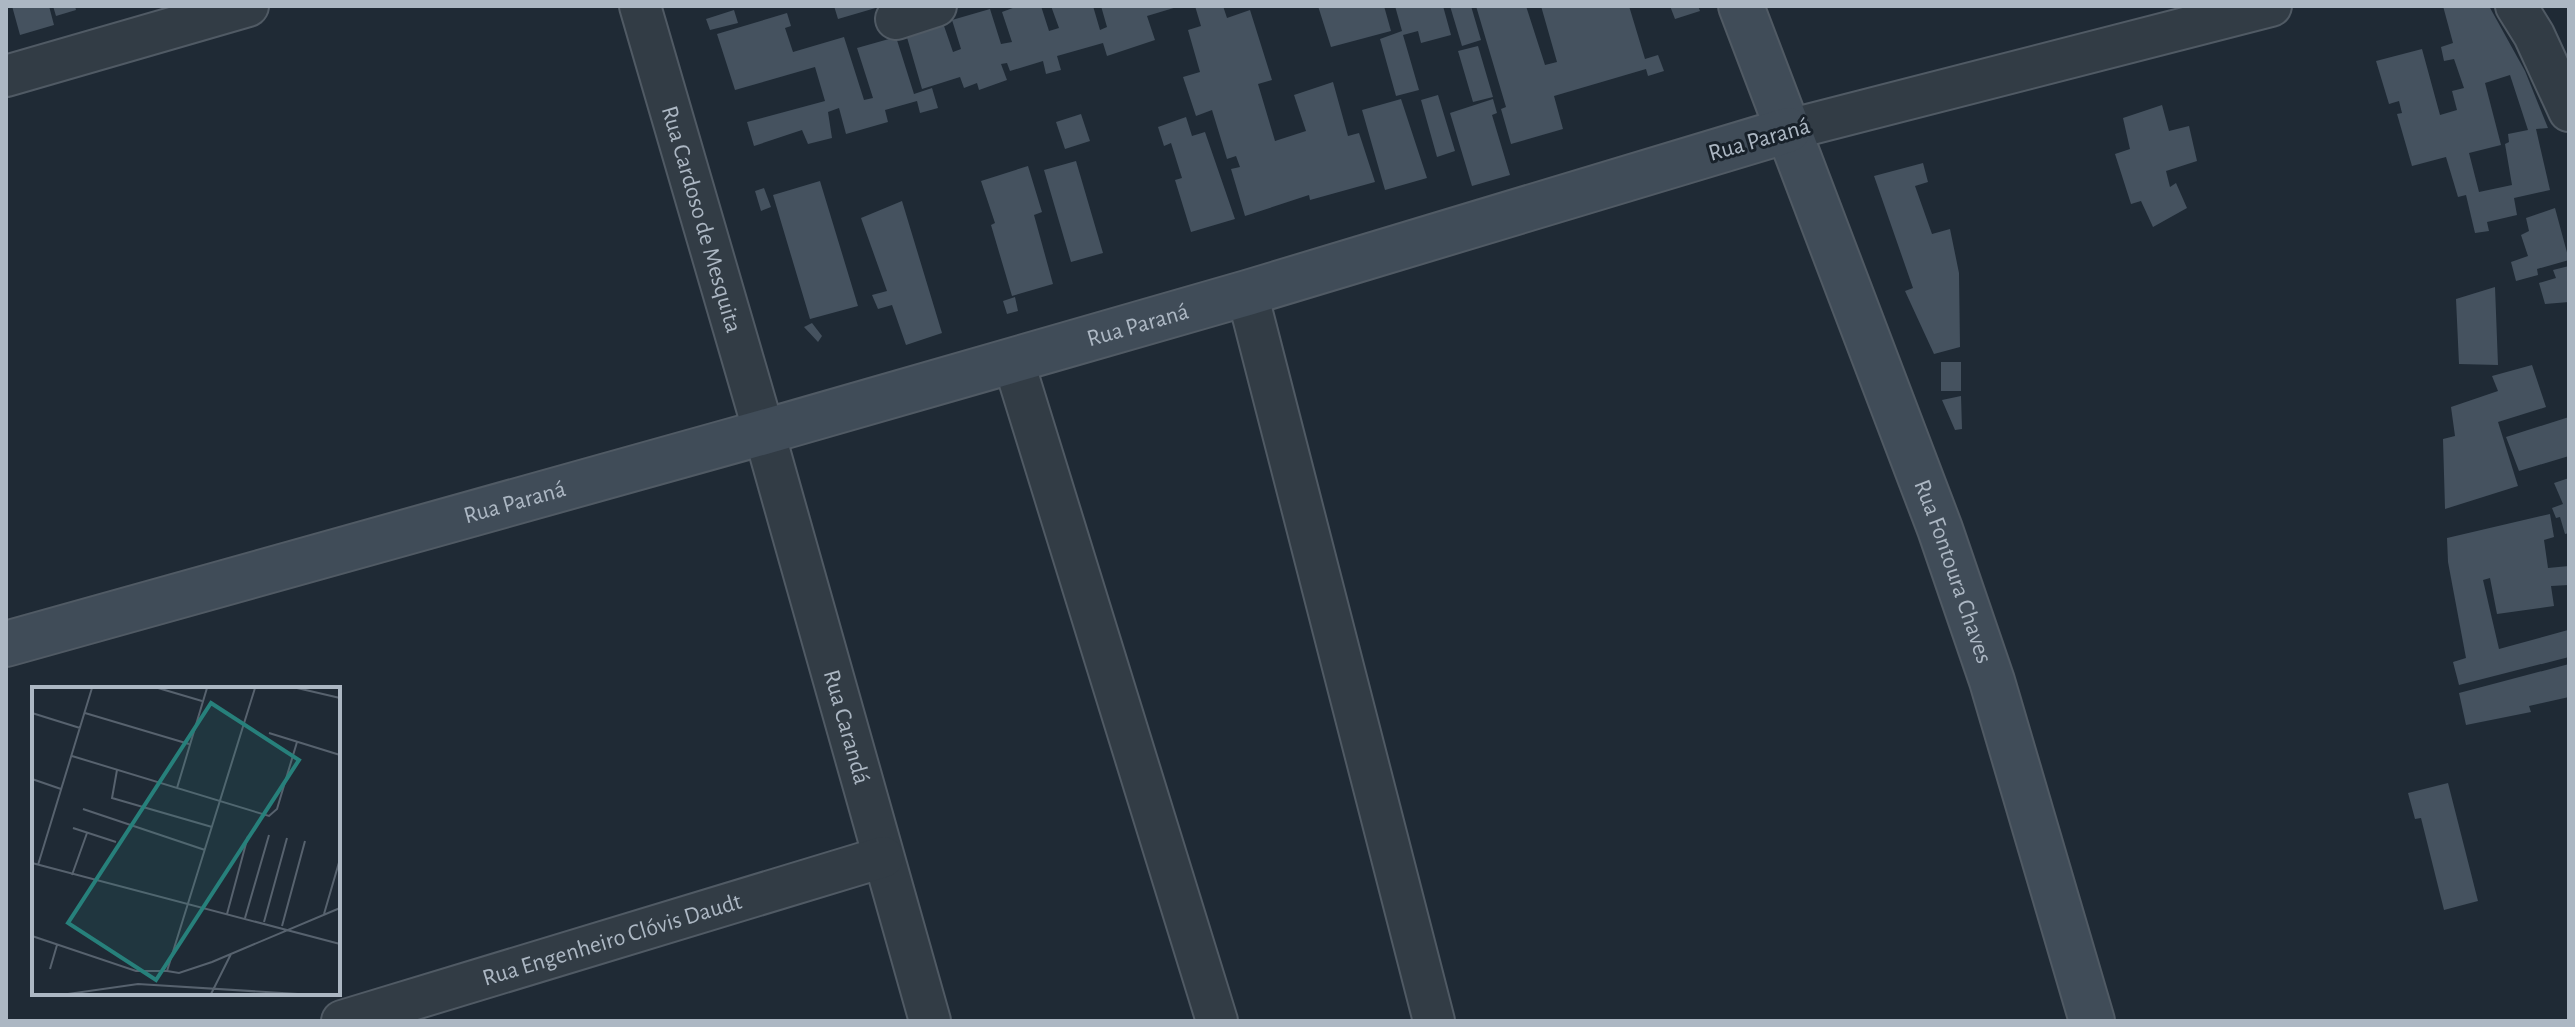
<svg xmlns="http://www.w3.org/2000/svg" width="2575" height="1027" font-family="'Alegreya Sans',sans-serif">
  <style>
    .building { fill: #45525f; fill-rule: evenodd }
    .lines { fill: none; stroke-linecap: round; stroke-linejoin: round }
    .street-casing { stroke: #505a64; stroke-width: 44 }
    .secondary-casing { stroke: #505a64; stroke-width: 48 }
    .street { stroke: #323c45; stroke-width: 40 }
    .secondary { stroke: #404c58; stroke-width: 44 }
    .labels { text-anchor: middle; stroke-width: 6; stroke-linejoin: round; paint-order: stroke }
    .street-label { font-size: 24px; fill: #acb7c3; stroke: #18212a }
    .inset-road { fill: none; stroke: #57626e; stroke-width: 2 }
    .view { fill: #27807b; fill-opacity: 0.15; stroke: #27807b; stroke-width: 4 }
    .inset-edge { fill: none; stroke: #acb7c3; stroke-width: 4 }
  </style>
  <rect width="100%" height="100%" fill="#1f2a35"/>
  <!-- building -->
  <path class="building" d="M12,6h37l5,19 -34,10z
    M53,6h22l1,4 -20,6z
    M834,6h45v1l-41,12z
    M1018,6h23l8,25 10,-3 -8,-22h42l7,24 7,-3 -6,-21 76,1 -30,9 8,24 -48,16 -4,-13 -46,13 4,14 -15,4 -3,-13 -33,10 -3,-8 -6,1 6,16 -28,10 -2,-7 -13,5 -4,-11 -38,12 -16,-55 37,-11 10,29 8,-3 -9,-29 38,-11 11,35 11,-2 -10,-30z
    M1195,6h28l4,12 23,-8 22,70 -14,4 17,57 31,-10 -12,-36 39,-13 15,54 11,-3 16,49 -65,18 -1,-5 -64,21 -14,-47 9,-2 -4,-11 -9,3 -15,-49 -16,6 -13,-39 17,-5 -12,-42 13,-4z
    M1318,6h66l7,25 -60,16z
    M1395,6h48l8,29 -30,8 -3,-12 -15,4 16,55 -23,6 -16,-57 22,-8z
    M1450,6h21l10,34 -19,6z
    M1476,6h50l19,59 12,-3 -16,-56h88l16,53 13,-4 6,16 -16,5 -2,-7 -92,27 9,33 -52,15 -10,-35 5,-2z
    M1670,6h28l2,5 -25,8z
    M2443,6h46l36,65 23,57 -12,1 14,61 -36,8 3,17 -30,7 2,9 -14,2 -9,-38 -8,2 -12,-40 -34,9 -15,-52 5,-1 -3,-12 -10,3 -13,-43 46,-12 18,66 17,-5 -5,-19 12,-3 -10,-29 -10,2 -3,-14 12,-4zM2510,75l18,55 -20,4 1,8 -4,2 7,41 -33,7 -10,-39 32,-8 -16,-62z
    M734,10l4,13 -28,7 -4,-11z
    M787,13l4,13 -6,2 8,24 51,-15 20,63 9,-2 -16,-50 39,-11 18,57 18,-6 6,20 -18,5 -3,-12 -32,9 3,12 -42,12 -7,-26 -11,4 4,26 -24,6 -6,-14 -48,16 -7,-24 78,-21 -10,-34 -80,23 -18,-56z
    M1478,46l15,51 -20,5 -15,-51z
    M1438,95l17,56 -18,6 -16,-57z
    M1401,99l26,79 -42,12 -23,-80z
    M1493,99l4,14 -5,2 18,60 -38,11 -22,-73z
    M2162,105l7,26 20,-5 8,35 -31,10 4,16 6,-4 11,25 -34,19 -12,-26 -10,3 -16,-50 15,-5 -7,-31z
    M1081,114l9,27 -25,8 -9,-27z
    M1186,117l6,19 13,-4 30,87 -44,13 -16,-52 7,-2 -11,-35 -7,3 -6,-19z
    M1076,161l27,92 -32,9 -27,-92z
    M1923,163l5,19 -13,4 17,48 18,-5 9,44 1,74 -26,7 -29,-63 8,-3 -39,-112z
    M1028,166l14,46 -8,3 19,69 -41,12 -21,-71 4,-2 -14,-42z
    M820,181l38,125 -48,13 -37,-124z
    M764,188l7,19 -10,4 -6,-20z
    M902,201l40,132 -36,12 -14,-40 -14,4 -6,-14 15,-4 -26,-73z
    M2555,208l14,52 -32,9 1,6 -22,6 -5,-19 17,-6 -7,-21 8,-4 -3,-13z
    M2569,266v36l-24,2 -6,-21 17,-5 -3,-8z
    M2495,287l3,78 -39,-1 -3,-65z
    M1015,297l3,14 -11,3 -4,-13z
    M812,323l10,13 -4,6 -14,-15z
    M1941,362h20v29h-20z
    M2532,365l14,42 -48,15 20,64 -73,23 -2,-70 12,-3 -4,-29 47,-16 -6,-15z
    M1961,396l1,33 -7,1 -13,-30z
    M2569,417v39l-50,15 -13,-34z
    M2569,478v55l-4,1 -5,-17 -4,1 -4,-10 11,-4 -9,-21z
    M2550,514l4,23 -10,3 4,28 21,-2v19l-18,1 3,20 -57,8 -7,-36 -7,2 16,69 69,-19 1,27 -110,28 -6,-23 13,-4 -18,-96 -1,-24z
    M2569,664v33l-40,9 2,6 -65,13 -7,-32z
    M2448,783l30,118 -34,9 -23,-92 -6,1 -7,-26z"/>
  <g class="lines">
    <!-- street casing -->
    <g class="street-casing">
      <g id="street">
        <path id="s1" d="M640,6l124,426 166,589"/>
        <path d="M2516,6l18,29 35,76"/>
        <path d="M896,19l40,-13"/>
        <path d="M6,76l242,-70"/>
        <path d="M1788,130l483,-124"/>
        <path d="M1247,293l187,728"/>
        <path d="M1013,360l204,661"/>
        <path id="s2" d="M342,1021l541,-164"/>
      </g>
    </g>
    <!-- secondary casing -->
    <g class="secondary-casing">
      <g id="secondary">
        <path id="s3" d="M1741,6l199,523 52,152 100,340"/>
        <path id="s4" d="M6,644l758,-212 483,-139 541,-163"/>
      </g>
    </g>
    <!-- street -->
    <use href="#street" class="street"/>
    <!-- secondary -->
    <use href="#secondary" class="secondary"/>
  </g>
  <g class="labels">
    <!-- street labels -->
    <g class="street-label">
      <text transform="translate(1759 139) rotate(-16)" y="8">Rua Paraná</text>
      <text dy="8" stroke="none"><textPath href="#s1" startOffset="222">Rua Cardoso de Mesquita</textPath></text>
      <text dy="8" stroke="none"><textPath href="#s4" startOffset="1176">Rua Paraná</textPath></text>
      <text dy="8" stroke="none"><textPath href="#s4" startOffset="528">Rua Paraná</textPath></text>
      <text dy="8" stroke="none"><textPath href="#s3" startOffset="604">Rua Fontoura Chaves</textPath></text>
      <text dy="8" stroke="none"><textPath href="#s1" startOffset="750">Rua Carandá</textPath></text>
      <text dy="8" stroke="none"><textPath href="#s2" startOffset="282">Rua Engenheiro Clóvis Daudt</textPath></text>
    </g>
  </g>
  <!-- overview -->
  <g transform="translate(32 687)">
    <rect width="308" height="308" fill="#1f2a35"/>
    <path class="inset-road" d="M126,1l44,13M265,1l43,10M0,26l48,15M53,26l104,31M237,46l71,22M40,69l197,60 8,-7 20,-67M85,83l-5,28 100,29M0,92l29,10M145,101l30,-100M51,122l122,41M41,141l43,14M0,176l308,81M6,178l54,-177M40,188l15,-42M195,227l21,-78M292,227l16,-55M213,231l24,-83M232,235l23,-84M250,239l23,-85M0,249l104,35h31M18,282l7,-24M135,284l88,-283M135,284l12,2 33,-11 128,-54M36,307l70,-10 160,10M85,307h44M179,307l20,-40"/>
    <path class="view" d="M179,16l88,57 -143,220 -88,-57z"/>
    <rect width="308" height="308" class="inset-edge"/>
  </g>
  <!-- border -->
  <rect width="2575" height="1027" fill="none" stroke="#acb7c3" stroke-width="16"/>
</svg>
